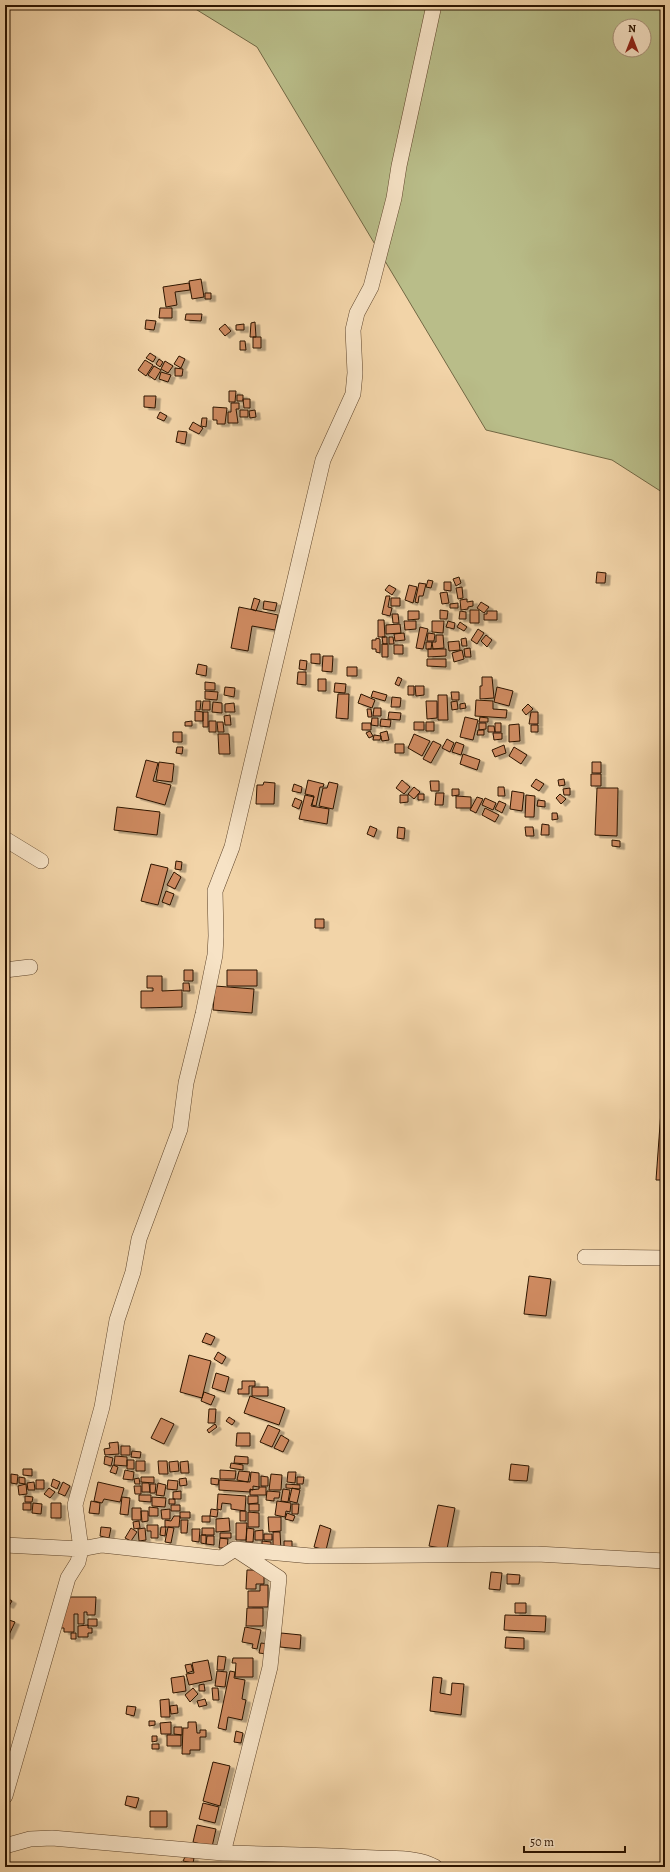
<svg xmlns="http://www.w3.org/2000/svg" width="670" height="1872" font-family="Alegreya,serif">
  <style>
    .green { fill: #b9bd89; stroke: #726844; fill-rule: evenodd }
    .building { fill: #ce8a60; stroke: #2c1400; filter: url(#shadow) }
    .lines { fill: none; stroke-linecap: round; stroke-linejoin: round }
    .minor-casing { stroke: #5e442a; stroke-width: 16 }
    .minor { stroke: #f7e3c6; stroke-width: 15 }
  </style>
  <defs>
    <filter id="shadow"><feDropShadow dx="4.5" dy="2.5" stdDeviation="0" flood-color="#0004"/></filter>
  </defs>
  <rect width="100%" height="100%" fill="#f2d4a8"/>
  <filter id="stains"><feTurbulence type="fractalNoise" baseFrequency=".005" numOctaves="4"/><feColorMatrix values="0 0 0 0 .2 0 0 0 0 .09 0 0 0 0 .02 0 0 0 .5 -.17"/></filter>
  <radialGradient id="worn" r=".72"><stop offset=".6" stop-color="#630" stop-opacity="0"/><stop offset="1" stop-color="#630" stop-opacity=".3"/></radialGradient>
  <!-- green -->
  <path class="green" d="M189,5h476v489l-53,-34 -126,-30 -229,-383zM620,26h24v24h-24z"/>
  <!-- building -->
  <path class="building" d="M201,279l3,18 -12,2 -3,-18z
    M189,283l1,7 -15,2 2,13 -11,2 -3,-20z
    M205,293h6v6h-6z
    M160,308h12v10h-13z
    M186,314h16l-1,7 -16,-1z
    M146,320l10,1 -2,9 -9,-1z
    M255,322l1,15h-6l1,-14z
    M225,324l6,7 -6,5 -6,-7z
    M244,324v6h-8v-5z
    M253,337h8v11h-8z
    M240,341h5l1,9h-6z
    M150,353l6,4 -3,5 -7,-4z
    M179,356l6,3 -4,9 -7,-4z
    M159,359l4,3 -3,5 -4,-3z
    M145,360l8,5 -7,11 -8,-6z
    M165,361l8,5 -5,7 -7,-4z
    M154,366l7,4 -6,10 -7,-5z
    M175,368l8,1 -1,7h-7z
    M161,372l10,3 -3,7 -9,-3z
    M229,391h7l-1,11h-6z
    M237,395h6v6h-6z
    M144,396h12l-1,12 -11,-1z
    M243,399h7v9h-6z
    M231,403h8v6h-3l2,14h-10v-11h3z
    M213,407l14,1 -2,16h-8v-4h-4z
    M240,410h8v7h-8z
    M255,410l1,7 -6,1 -1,-7z
    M160,412l7,4 -3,5 -7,-3z
    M202,418h5l-1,9 -5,-1z
    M193,422l10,6 -4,6 -10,-5z
    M178,431l9,1 -2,12 -9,-2z
    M597,572l9,1 -1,10h-9z
    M459,577l2,6 -5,3 -3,-7z
    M428,580l5,1 -2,7 -5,-1z
    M444,582h7v9l-7,-1z
    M419,583l7,1 -3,12h-4l-1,7 -3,-1z
    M389,585l7,4 -4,6 -7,-5z
    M409,585l8,2 -4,16 -8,-3z
    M462,587l1,11 -5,1 -2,-11z
    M447,592l2,11 -7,1 -2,-11z
    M386,596h4l-2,11 4,1 -2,8 -8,-2z
    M254,598l6,2 -4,11 -5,-2z
    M391,598h9v8h-9z
    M467,599v3l6,-1v5l-5,1v2l-7,1 -1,-10z
    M264,601l13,2 -2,8 -12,-2z
    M481,602l8,5 -5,6 -7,-5z
    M458,603v5h-8v-4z
    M239,607l39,8 -3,15 -23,-4 -4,25 -17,-3z
    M440,610l8,1 -1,8h-7z
    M470,610h9v13h-9z
    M408,611h11v8l-11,1z
    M460,611l6,1v7h-7z
    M487,611h10v9h-13v-6h3z
    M392,614h6l1,9h-6z
    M378,620h6l1,17h-7z
    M404,621h12v8l-11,1z
    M432,621h12l-1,12 -11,-1z
    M448,621l7,2 -1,6 -8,-2z
    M460,622l7,5 -3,4 -7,-4z
    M400,624l1,9 -15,1v-9z
    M420,627l8,2 -5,20 -7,-1z
    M478,629l6,4 -7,11 -6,-4z
    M404,633l1,7 -10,1 -1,-7z
    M428,633l7,1 -1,7h-7z
    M436,635h7l1,13 -11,1 -1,-7h4z
    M486,635l6,5 -5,7 -6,-6z
    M382,637h5v7h-4z
    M389,637h4l1,7h-5z
    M376,638l4,1v14l-4,-1v-3h-4v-9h4z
    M466,638l1,8h-5l-1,-7z
    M459,641l1,9 -11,1 -1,-9z
    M426,642h6l-1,7h-5z
    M382,644h6v13h-6z
    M394,645h9v9h-9z
    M470,648l1,9h-6l-1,-8z
    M428,649h18v7l-18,1z
    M462,650l2,9 -10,3 -2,-9z
    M311,654h9v10l-9,-1z
    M323,656h10l-1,16 -10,-1z
    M427,659h19v8l-19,-1z
    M300,660l7,1 -1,9 -7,-1z
    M198,664l9,2 -1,10 -10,-2z
    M347,667h10v9h-10z
    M298,672h8v13l-9,-1z
    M398,677l4,2 -3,7 -4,-2z
    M482,677h10l2,21 -14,1v-13h2z
    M318,679h8v12h-8z
    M205,682l10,1v7h-10z
    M335,683l11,1 -1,9 -11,-1z
    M408,686h6v9h-6z
    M415,686h9v9l-8,1z
    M225,687l10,1 -1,9 -10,-2z
    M497,687l16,4 -4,15 -15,-4z
    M205,691l13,1 -1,8 -12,-1z
    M373,691l14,4 -2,6 -14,-4z
    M451,692h8v8h-7z
    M338,694h11l-1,25 -12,-1z
    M361,694l14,6 -3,8 -14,-5z
    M438,695h9l1,25h-10z
    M392,697l9,1 -1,9h-9z
    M476,700l17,1v8l14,1 -1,8 -31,-2z
    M196,701h5l-1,9h-4z
    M203,701h7v9h-8z
    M426,701h11v17l-10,1z
    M457,701l1,8 -6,1 -1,-8z
    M213,702l9,1v10l-10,-1z
    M234,703l1,9h-10v-8z
    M465,703l1,5 -6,1v-5z
    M528,704l5,5 -7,6 -4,-5z
    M374,708h7v8h-8z
    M367,709h4l1,8h-4z
    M195,711l8,1v9h-8z
    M203,712h5v15h-5z
    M389,712l12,1 -1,7 -12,-1z
    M531,712h7v12h-9z
    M230,715l1,10h-6l-1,-9z
    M465,717l13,3 -5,20 -13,-3z
    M480,717l8,1v4h-9z
    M372,718h6v8l-7,-1z
    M381,719l10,1 -1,7 -10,-1z
    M192,721v5h-7v-4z
    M209,721h7v11h-7z
    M217,722h6l1,10h-6z
    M414,722h10v8h-10z
    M426,722h8v9h-8z
    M362,723h9v7h-9z
    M479,723h7v6l-7,1z
    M495,723h6v9h-6z
    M519,724l1,17 -11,1v-17z
    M531,725h7v7h-7z
    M488,726h6l1,6h-7z
    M478,730h6v5h-7z
    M370,731l3,5 -4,2 -3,-5z
    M387,731l2,9 -7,1 -2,-8z
    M173,732h9v10h-9z
    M493,733h9v6l-8,1z
    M218,734h11l1,20h-11z
    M414,734l16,7 -8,15 -14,-8z
    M374,735l7,1 -1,4h-7z
    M447,739l7,4 -4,9 -8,-4z
    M433,741l8,4 -10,18 -8,-4z
    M456,742l8,3 -3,10 -9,-3z
    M395,744h9v9h-9z
    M504,745l2,8 -11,4 -3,-7z
    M177,747h6l-1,7 -6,-1z
    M514,747l13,8 -6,9 -12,-8z
    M463,754l17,6 -3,10 -17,-6z
    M146,760l12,3 -5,18 18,4 -6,20 -29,-8z
    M159,762l15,2 -2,18 -16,-2z
    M592,762h9v11h-9z
    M591,774h10v12h-10z
    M536,779l8,5 -5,7 -8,-5z
    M564,779l1,6 -6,1 -1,-6z
    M308,780l16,4 -1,3h-3l-4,19 -4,-1 2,-9 -9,-2z
    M402,780l8,7 -6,7 -8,-6z
    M430,781h9v10h-8z
    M264,782l11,1 -1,21h-18l1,-19h6z
    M329,782l9,2 -5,25 -14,-3 4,-18h4z
    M294,784l8,3 -1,6 -9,-2z
    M414,787l6,5 -6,7 -6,-5z
    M498,787h6l1,9h-7z
    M570,788v7h-6l-1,-6z
    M597,788h21l-1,48 -22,-1z
    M452,789h7v6l-7,1z
    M512,791l12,2 -2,18 -12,-2z
    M436,793h8l-1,12h-8z
    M418,794h6v6h-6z
    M560,794l6,5 -5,5 -5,-6z
    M305,795l9,2 -3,9 18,3 -2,15 -28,-5z
    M400,795h8v7l-8,1z
    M526,795l9,1 -1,21h-9z
    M456,796l15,1v11h-15z
    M477,797l6,2 -7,14 -6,-3z
    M295,798l7,3 -3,8 -7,-3z
    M485,798l11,5 -3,7 -11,-5z
    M538,800l7,1v6l-8,-1z
    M499,801l7,3 -4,9 -7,-4z
    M117,807l43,5 -3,23 -43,-5z
    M485,808l14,7 -4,7 -13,-7z
    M552,813h5l1,6 -6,1z
    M542,824l7,1v10h-8z
    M370,826l7,3 -3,8 -7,-3z
    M398,827l7,1 -1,11 -7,-1z
    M525,827h8l1,9h-8z
    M612,840l8,1v6l-8,-1z
    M176,861l6,1 -1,8 -6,-1z
    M151,864l17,4 -10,37 -17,-4z
    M174,872l7,5 -6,12 -8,-4z
    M166,891l8,3 -4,11 -8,-3z
    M315,919h9v9h-9z
    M184,970h9v11h-9z
    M227,970h30v16h-30z
    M147,976h15v15l20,-1v17l-41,1v-17h12v-3h-6z
    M183,983h6l1,8h-7z
    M215,986l39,3 -2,24 -39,-3z
    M662,1097h3v83h-9z
    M529,1276l22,3 -5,37 -22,-2z
    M206,1333l9,4 -4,8 -9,-3z
    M218,1352l8,5 -4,7 -8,-5z
    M189,1355l22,6 -9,37 -22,-6z
    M216,1373l13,4 -4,15 -13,-4z
    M242,1381h13v5h-6v8h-11v-5h4z
    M252,1387h16v9h-16z
    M204,1392l11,4 -4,9 -10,-4z
    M250,1396l35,12 -6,17 -35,-12z
    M209,1409h7l-1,14h-7z
    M229,1417l6,4 -3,4 -6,-4z
    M161,1418l13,6 -10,20 -13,-6z
    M215,1424l2,3 -8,6 -2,-3z
    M268,1425l12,5 -8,17 -12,-5z
    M237,1433h13v13h-14z
    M281,1435l8,5 -6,12 -9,-4z
    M118,1442l1,12 -14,1 -1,-6 6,-1 -1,-5z
    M121,1446h9v9h-9z
    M132,1451l9,1 -1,6 -9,-1z
    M105,1456l8,2 -2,8 -7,-2z
    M115,1456l12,1v9l-13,-1z
    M235,1456l13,1v7l-14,-1z
    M127,1460h7v9h-7z
    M136,1461h9v10h-9z
    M158,1461h9l1,13h-9z
    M178,1461l1,10 -9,1 -1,-10z
    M188,1461l1,12h-8l-1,-11z
    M231,1463l12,2v5l-13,-2z
    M511,1464l18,2 -2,15 -18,-1z
    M113,1465l5,2 -2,7 -6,-2z
    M23,1469h9v7l-9,-1z
    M125,1470l9,2 -1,8 -10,-1z
    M220,1470l16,1 -1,8h-15z
    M239,1471l11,1 -2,10 -11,-2z
    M251,1472l8,1v14l-6,-1v4l-3,-1v3l-31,-2v-10l31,2z
    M288,1472h8l-1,11 -8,-1z
    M5,1473h4v10h-4z
    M11,1474l7,1 -1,9 -6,-1z
    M271,1474l11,1 -1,15h-12z
    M261,1476l7,1v9h-7z
    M19,1477l6,1v6l-6,-1z
    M141,1477h13v6l-13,-1z
    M297,1477h7l-1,7h-6z
    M139,1478l1,6h-5l-1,-5z
    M186,1478l1,7 -7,1 -1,-7z
    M211,1478l8,1 -1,6 -7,-1z
    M53,1479l7,3 -3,7 -6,-3z
    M36,1480h8v9h-8z
    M168,1480l10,1 -1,9 -10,-1z
    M34,1482l1,8h-7l-1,-7z
    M63,1482l7,4 -5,10 -7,-3z
    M98,1482l26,6 -4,14 -16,-3 -2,4 -8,-2z
    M142,1483h7l1,9h-8z
    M158,1483l8,2 -2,11 -8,-1z
    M26,1484l1,10 -8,1 -1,-9z
    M150,1484h6l-1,9h-5z
    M286,1484l14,1v4l-14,-1z
    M134,1486h7v8h-6z
    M259,1487h7v8h-16v-5l9,-1z
    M49,1488l6,4 -5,6 -6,-4z
    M292,1488l8,2 -3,13 -8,-2z
    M283,1489l7,1 -2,12 -7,-1z
    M181,1491v8h-8v-7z
    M267,1491l13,1 -1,6h-5v3l-8,-1z
    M218,1494l28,2 -1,15 -14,-2v-5l-9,-1 -1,7 -4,-1z
    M139,1495h12v7l-12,-1z
    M25,1496l8,1 -1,5h-7z
    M248,1496h10v7l-10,1z
    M122,1497l8,1 -2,17 -8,-1z
    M152,1497l14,1 -1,9 -13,-1z
    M169,1499h6v5h-6z
    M91,1501l9,2 -1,11 -10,-1z
    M277,1501l14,2 -1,9 -4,-1 -1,6 -10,-2z
    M23,1503h8v7h-8z
    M33,1503l9,1 -1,10 -9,-1z
    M51,1503h10v15h-10z
    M249,1504h10v7h-10z
    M292,1504h7l-1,10h-6z
    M171,1505h9v6h-9z
    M438,1505l17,3 -8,41 -18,-3z
    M149,1507l9,1v8h-9z
    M132,1508h9v12h-9z
    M170,1509v10h-8l-1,-9z
    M211,1509l7,1 -1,7 -7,-1z
    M141,1511h7v10l-6,1z
    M240,1511h6v10h-6z
    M180,1512h10v6h-10z
    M248,1512l11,1v14h-11z
    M287,1513l8,3 -2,5 -8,-2z
    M174,1516h6l-1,11h-14v-7l6,1z
    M202,1516h8v6h-8z
    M268,1517h13v14l-12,1z
    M229,1518l1,13 -14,1v-13z
    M181,1520h7l-1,13h-6z
    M139,1521l1,7 -6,1 -1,-7z
    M236,1523h11l-1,17h-10z
    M147,1525h11v13h-7v-7h-4z
    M320,1525l11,4 -5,21 -12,-3z
    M101,1527l10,1 -2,10 -9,-2z
    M161,1527h5l-1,9 -5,-1z
    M168,1527l6,1 -3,15 -6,-1z
    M131,1528l6,4 -6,9 -6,-3z
    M145,1528l1,12 -7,1 -1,-12z
    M202,1528h12v7h-12z
    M247,1528l7,1 -1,13h-7z
    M192,1529h8l-1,13 -7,-1z
    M263,1530v10h-8v-9z
    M273,1532h7l1,19h-8z
    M220,1533h11v5h-11z
    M264,1534h8v6h-8z
    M201,1535h5v9l-5,-1z
    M207,1536h7v9l-8,-1z
    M220,1538l8,1 -1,9h-8z
    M262,1541l9,1v7h-9z
    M284,1541h8v11h-8z
    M247,1570h17v14h-8v5h-10z
    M491,1572l11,1 -2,17 -11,-1z
    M507,1574l13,1 -1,9h-12z
    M260,1585h8v22h-20v-16h12z
    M5,1597l7,4 -3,5 -4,-2z
    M65,1597h31l-1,18h-8v-3h-3v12h-6v-10h-4v18h-10v-4h-5z
    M515,1603h11v10h-11z
    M247,1608h16v18h-17z
    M505,1615l41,1 -1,16 -41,-2z
    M6,1619l9,3 -7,15 -3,-2z
    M88,1619h9v7h-9z
    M88,1625v3h4v5h-4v4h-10v-11z
    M245,1627l16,3 -4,19 -5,-1 1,-4 -11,-2z
    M71,1633h5v6h-5z
    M281,1633l20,2 -1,14 -20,-2z
    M506,1637l18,1v11l-19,-1z
    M261,1643l8,1 -2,10 -8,-1z
    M218,1656l8,1 -2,13h-7z
    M233,1658h20v19h-18l1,-14h-4z
    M208,1660l4,20 -23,5 -3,-11 8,-1 -2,-10z
    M191,1664l2,7 -6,2 -2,-8z
    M217,1671l10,1 -2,15 -10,-1z
    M230,1671l5,1 -1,6 11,2 -3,19 4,1 -4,20 -14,-3 -2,13 -8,-2z
    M184,1676l2,15 -13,2 -2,-15z
    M433,1677l9,1 -2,15 11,2 1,-12 12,1 -3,31 -31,-4z
    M204,1684l1,7h-6v-6z
    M193,1688l5,6 -8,8 -5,-7z
    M212,1688h6l1,12h-6z
    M169,1699l1,18h-9l-1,-17z
    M205,1699l2,6 -8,2 -2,-6z
    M177,1705l1,8 -7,1 -1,-8z
    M127,1706l9,1 -2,9 -8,-2z
    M149,1721h6v4l-6,1z
    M171,1722v12h-10l-1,-11z
    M188,1722h8l1,11h3v-3h6v7h-6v13h-10v4h-8l1,-26h5z
    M174,1727h8v8l-8,-1z
    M236,1731l7,2 -2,10 -7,-1z
    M167,1735h14v11h-14z
    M152,1736h5v5l-5,1z
    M152,1744h7v5h-7z
    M213,1762l17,4 -10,40 -17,-5z
    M127,1796l12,2 -3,10 -11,-3z
    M203,1803l16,4 -4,16 -16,-4z
    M150,1811h17v16h-17z
    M197,1825l19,4 -4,18 -19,-5z
    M185,1857l9,1 -1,5 -10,-2z
    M181,1862l9,2v3l-10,-1z
    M317,1862l7,1v4h-20l13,-1z"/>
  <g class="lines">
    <!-- minor casing -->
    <g class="minor-casing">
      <path id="minor" d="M5,839l36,22
        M5,970l25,-3
        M585,1257l80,1
        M5,1545l76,4 21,-4 119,13 14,-9 76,7 226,-2 128,7
        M5,1796l63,-218 10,-16 3,-13 -6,-44 27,-98 15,-87 16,-48 6,-33 41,-110 6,-46 17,-69 12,-59 1,-19 -1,-45 17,-44 91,-387 30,-66 2,-21 -2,-43 4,-17 14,-26 23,-89 5,-32 35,-161
        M5,1846l25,-7 22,-1 171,15 47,-186 9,-89 -41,-27
        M223,1853c51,1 102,2 153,5 19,1 42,-1 59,9"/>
    </g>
    <!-- minor -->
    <use href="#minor" class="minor"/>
  </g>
  <!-- margin -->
  <rect width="670" height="1872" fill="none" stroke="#f2d4a8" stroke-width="20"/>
  <rect x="6" y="6" width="658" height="1860" fill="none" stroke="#2c1400" stroke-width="2"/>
  <rect x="10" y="10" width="650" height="1852" fill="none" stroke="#2c1400"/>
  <!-- north arrow -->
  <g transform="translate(632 38)"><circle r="19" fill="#f7e3c6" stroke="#a69077"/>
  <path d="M0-3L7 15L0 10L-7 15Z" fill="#8f2418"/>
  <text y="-6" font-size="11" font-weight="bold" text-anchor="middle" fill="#2c1400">N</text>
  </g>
  <!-- scale -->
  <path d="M524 1846v6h101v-6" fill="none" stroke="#2c1400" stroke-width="2"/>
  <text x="530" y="1846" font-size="12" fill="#2c1400" stroke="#f7e3c6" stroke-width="3" paint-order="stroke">50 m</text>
  <rect width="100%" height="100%" filter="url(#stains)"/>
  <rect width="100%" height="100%" fill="url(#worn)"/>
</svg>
